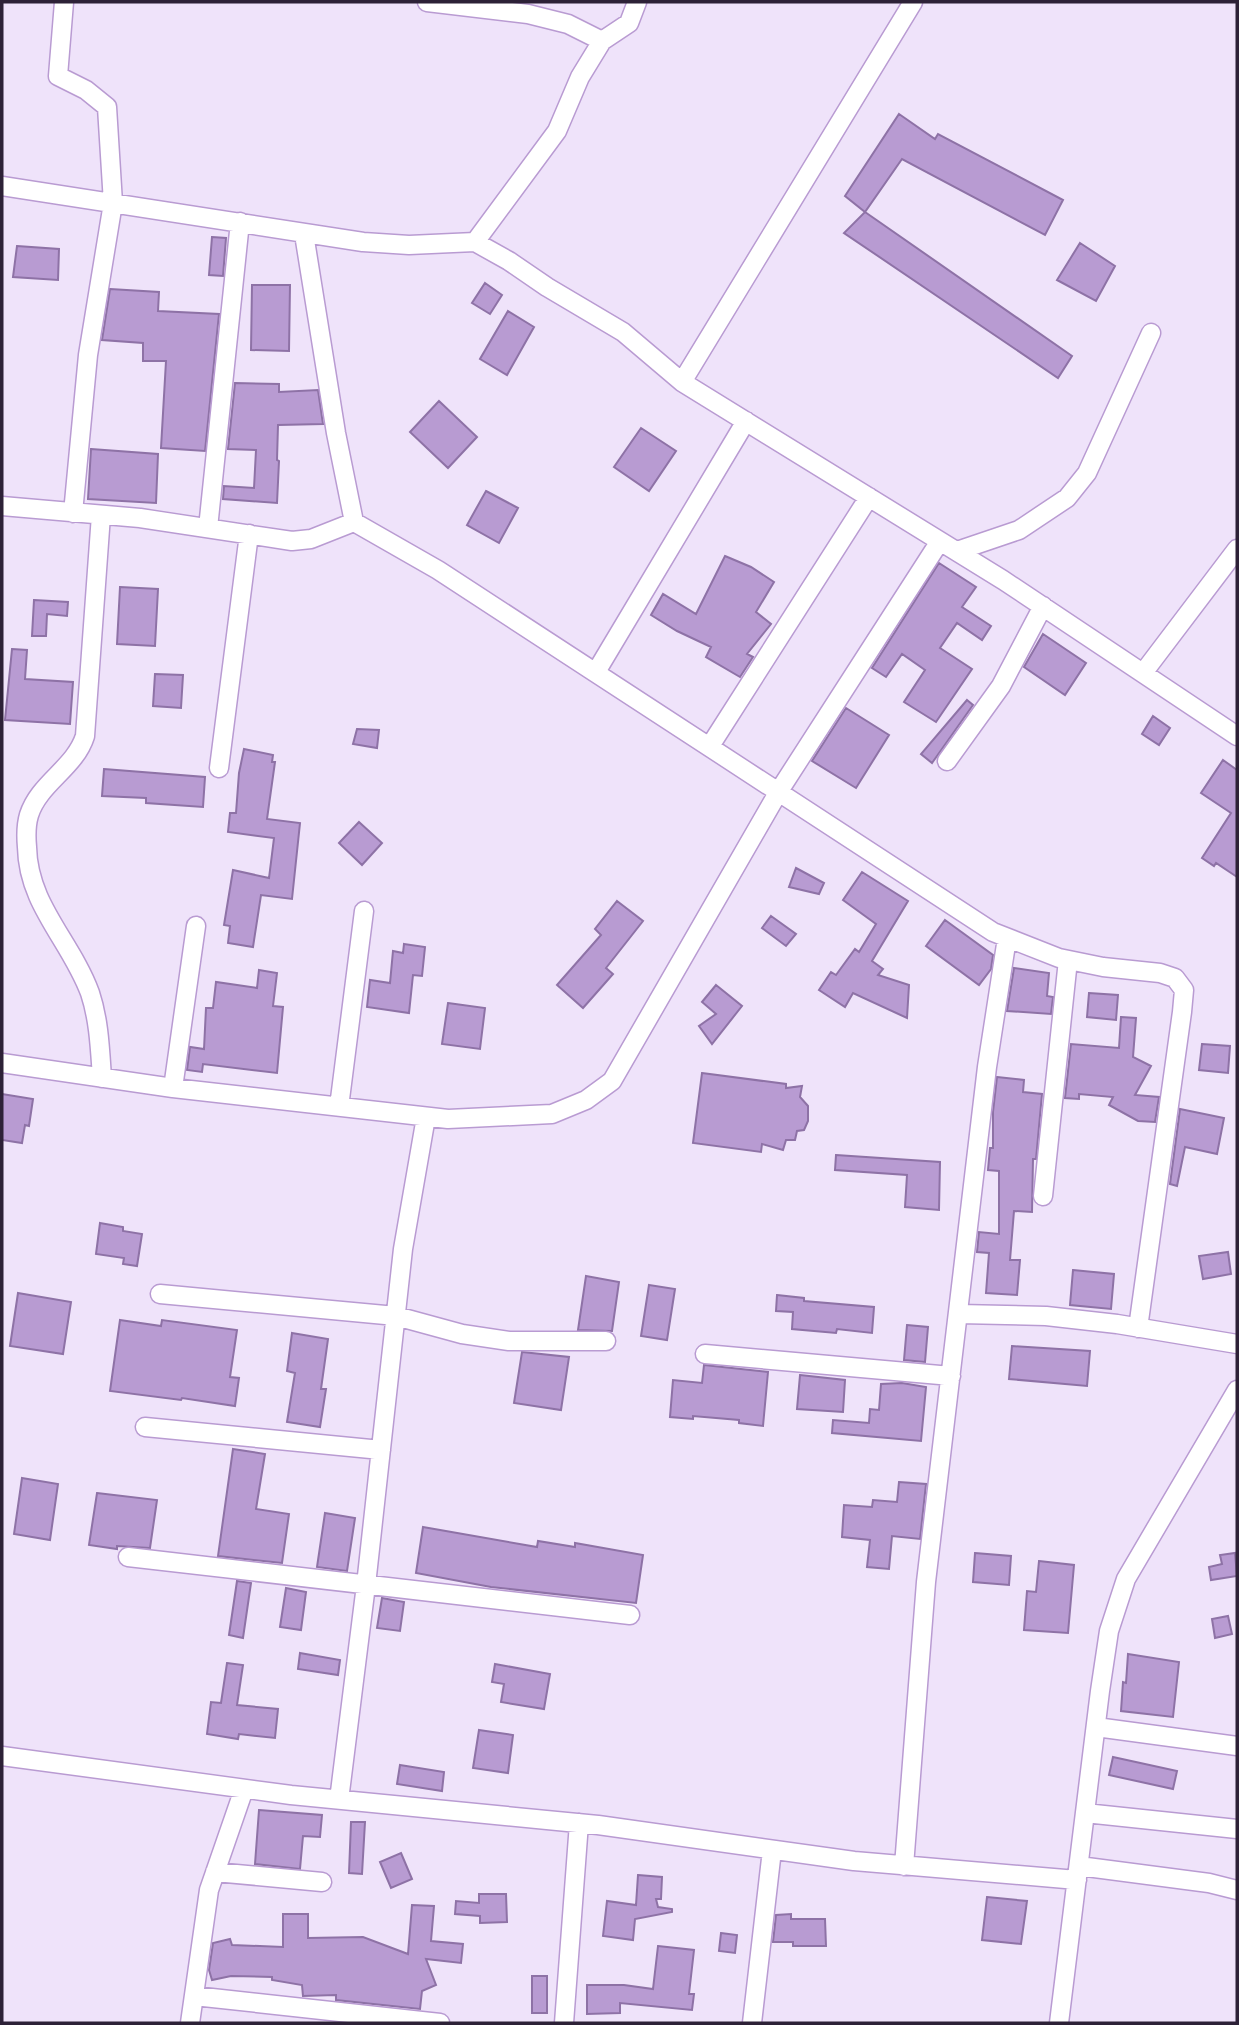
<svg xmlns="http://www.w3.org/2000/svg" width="1239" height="2025" font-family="Literata,serif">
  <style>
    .building { fill: #b89bd2; stroke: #8e72a6; stroke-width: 2 }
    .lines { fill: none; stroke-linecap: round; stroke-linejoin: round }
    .minor-casing { stroke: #b99bd2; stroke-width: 21 }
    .minor { stroke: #fff; stroke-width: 18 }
  </style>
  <rect width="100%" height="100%" fill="#efe3fa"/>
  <!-- building -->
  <path class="building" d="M899,114l36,25 3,-5 125,66 -18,35 -143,-76 -37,53 -20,-16z
    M865,212l207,144 -14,22 -214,-145z
    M212,237l14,1 -3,38 -14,-1z
    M1080,243l35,23 -19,35 -39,-21z
    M17,246l42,3 -1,31 -45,-3z
    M485,283l17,12 -12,19 -18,-11z
    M252,285h38l-1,66 -38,-1z
    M110,289l49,3 -1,19 61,3 -14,137 -44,-3 5,-87h-23v-18l-41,-3z
    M508,311l26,16 -27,48 -27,-16z
    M235,383l44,1v8l39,-2 5,34 -45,1 -1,35 2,1 -2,42 -54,-4 1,-13 30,2 2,-38 -28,-1z
    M439,401l38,36 -29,31 -38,-36z
    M641,428l35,23 -27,40 -35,-24z
    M91,449l67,5 -2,49 -68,-4z
    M486,491l32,17 -19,35 -32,-18z
    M725,556l26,11 23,15 -18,30 15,12 -24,30 6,3 -13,20 -34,-20 5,-10 -34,-16 -26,-16 12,-21 33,20z
    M939,563l37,24 -14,20 29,19 -9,14 -25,-17 -17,25 32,21 -36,53 -32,-20 21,-32 -23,-16 -16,23 -14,-9z
    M120,587l38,2 -3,57 -38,-2z
    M34,600l34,2 -1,14 -20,-2 -1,22h-14z
    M1043,634l43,29 -21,32 -41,-28z
    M12,649l15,1 -2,29 48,3 -3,42 -65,-4z
    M155,674l28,1 -2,33 -28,-2z
    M967,700l6,5 -41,58 -11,-9z
    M846,708l43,27 -33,53 -44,-27z
    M1153,716l17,12 -11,17 -17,-11z
    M357,729l22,1 -2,18 -24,-4z
    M244,749l29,6 -1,7h3l-8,57 33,4 -8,76 -31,-4 -8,52 -25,-4 2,-17 -6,-1 9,-55 36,8 5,-40 -46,-6 2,-19h6l3,-40z
    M1223,760l14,10v107l-21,-14 -2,3 -12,-8 29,-45 -30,-20z
    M104,769l101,8 -2,30 -57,-4v-5l-44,-2z
    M359,822l23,21 -20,22 -23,-22z
    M796,868l28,15 -5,11 -30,-7z
    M862,872l46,29 -36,60 11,8 -5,6 31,10 -2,33 -54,-25 -8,14 -26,-17 12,-18 5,3 19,-26 4,3 17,-28 -33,-24z
    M617,901l26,20 -37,47 7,6 -30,34 -26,-23 44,-50 -6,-6z
    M771,916l25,18 -10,12 -24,-18z
    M945,920l48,35 -2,14 -12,16 -53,-39z
    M404,944l21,3 -3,29 -9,-1 -4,38 -42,-6 3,-27 20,3 3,-32 10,2z
    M1014,968l35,5 -2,23 6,1 -2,17 -44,-3z
    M259,970l18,3 -4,33 10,1 -6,66 -74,-9 -1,8 -15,-2 3,-23 14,2 2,-41h7l3,-26 41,6z
    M716,985l26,21 -30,38 -13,-18 17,-12 -14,-12z
    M1089,993l29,2 -2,25 -29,-3z
    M448,1003l37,5 -5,41 -38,-5z
    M1121,1017l15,1 -3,39 18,9 -16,29 24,2 -4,25 -17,-1 -29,-16 4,-8 -34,-3v5l-14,-1 6,-54 48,4z
    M1202,1044l28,2 -2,27 -29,-3z
    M702,1073l84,11v4l16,-2 -2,11 8,9v15l-4,9 -7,1 -2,9h-9l-3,10 -21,-6 -1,8 -68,-9z
    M997,1077l27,3 -1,12 19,2 -6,65h-3l-1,53 -18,-1 -4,49h10l-3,35 -31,-2 3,-40 -12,-1 2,-20 20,2v-63l-11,-1 2,-22h3v-36z
    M2,1094l31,5 -4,27 -4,-1 -3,18 -20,-3z
    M1180,1109l44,9 -7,36 -32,-7 -8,39 -7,-2z
    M836,1155l104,7 -1,48 -34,-3 2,-32 -72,-5z
    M100,1223l23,4v4l19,3 -5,32 -14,-2 1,-6 -28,-4z
    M1228,1252l3,22 -28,5 -4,-23z
    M1073,1270l41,4 -3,35 -41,-4z
    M586,1276l33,6 -7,49 -34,-1z
    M649,1285l26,4 -8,51 -26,-4z
    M18,1293l53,9 -8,52 -53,-8z
    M777,1295l27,3v3l70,6 -2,26 -35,-4 -1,4 -44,-4 1,-17 -17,-1z
    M120,1320l41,6 1,-6 75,10 -7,47 9,1 -4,28 -53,-8 -1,2 -71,-9z
    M907,1325l21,2 -3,35 -21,-2z
    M292,1333l36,6 -7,50h5l-6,38 -33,-5 8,-49 -8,-2z
    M1012,1346l78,5 -3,35 -78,-7z
    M522,1352l47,5 -8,53 -47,-7z
    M704,1365l64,7 -5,54 -24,-3v-3l-46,-4v3l-23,-2 3,-37 29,3z
    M800,1375l45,5 -2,32 -46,-3z
    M902,1383l24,4 -5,54 -89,-8 1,-13 36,3 1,-14 9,1 2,-26z
    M233,1449l32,5 -9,55 33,5 -7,49 -64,-7z
    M22,1478l36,6 -8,56 -36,-6z
    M899,1482l27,2 -6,55 -28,-3 -3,33 -22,-2 3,-27 -28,-3 2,-32 28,2 1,-7 24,2z
    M97,1493l60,7 -7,48 -33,-2v3l-28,-4z
    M325,1513l30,5 -8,53 -30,-4z
    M423,1527l114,20 1,-6 37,6v-4l68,12 -7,48 -145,-16 -75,-14z
    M975,1553l36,3 -2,29 -36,-3z
    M1235,1553l2,23 -26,4 -2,-13 13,-3 -2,-9z
    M1039,1561l35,4 -6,68 -44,-3 3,-39 9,1z
    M237,1581l14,2 -8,55 -14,-3z
    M286,1588l20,4 -5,38 -21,-3z
    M382,1598l22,4 -4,29 -23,-3z
    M1228,1616l4,18 -17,4 -3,-19z
    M300,1653l40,7 -2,15 -40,-6z
    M1128,1654l51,8 -6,55 -52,-6 2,-29 3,1z
    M227,1663l16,2 -6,40 41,4 -3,29 -36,-4 -1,5 -31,-5 4,-32 10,1z
    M495,1664l55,10 -6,35 -43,-7 3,-18 -12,-2z
    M479,1730l34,5 -5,38 -35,-5z
    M1113,1757l64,14 -4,18 -64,-14z
    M400,1765l44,7 -2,19 -45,-7z
    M259,1810l63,5 -2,22 -17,-1 -3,33 -45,-5z
    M351,1822h14l-3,52 -13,-1z
    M401,1853l11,26 -21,9 -11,-26z
    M638,1875l24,2 -1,22h-5l2,8 14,2v3l-37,7 -2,21 -30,-4 4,-35 29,4z
    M479,1894h27l1,28 -27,1v-7l-25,-2 1,-13 23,2z
    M987,1897l40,4 -6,43 -39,-4z
    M412,1905l22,1 -3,35 32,3 -2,19 -35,-4 10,26 -14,6 -2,18 -84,-9v-5l-33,1 -1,-11 -30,-5v-3l-41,-1 -19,4 -3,-10 4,-27 17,-4 2,6 51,2v-33h25v24l55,-1 45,17z
    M791,1914v5h34l1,27h-33v-4h-20l3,-27z
    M721,1933l16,2 -2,18 -16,-2z
    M658,1946l36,4 -5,44h5l-2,16 -72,-7v10l-33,1v-29h37l29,4z
    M532,1976h15v37h-15z"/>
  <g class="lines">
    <!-- minor casing -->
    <g class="minor-casing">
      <path id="minor" d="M64,2l-6,74 28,14 21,17 6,96 -25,152 -15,158
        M427,2l101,12 40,10 34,17
        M2,186l361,56 46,3 66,-3 34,19 38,26 76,45 59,50 321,198 234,156
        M304,234l32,199 18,89 84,48 555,362 66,26 44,9 57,6 15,5 9,12 -2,22 -44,316
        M475,242l82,-111 23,-54 22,-36 27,-18 8,-21
        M682,382l231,-380
        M2,506l138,12 152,23 19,-2 43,-17
        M101,515l-16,221c-10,32 -46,47 -56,79 -3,10 -3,21 -2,32 1,58 44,94 63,146 9,27 10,56 12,85
        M208,528l32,-306
        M957,551l62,-21 48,-32 20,-25 64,-140
        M596,672l150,-251
        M1143,673l94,-124
        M710,746l159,-249
        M947,761l54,-75 42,-80
        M219,768l30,-234
        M2,1063l171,25 275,31 104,-5 34,-14 26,-19 167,-290 161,-250
        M173,1088l23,-162
        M339,1107l25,-196
        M1043,1196l25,-236
        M160,1294l236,22 66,18 47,7h97
        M959,1314l87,2 71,8 120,20
        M705,1354l246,22
        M145,1427l236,23
        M128,1557l502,58
        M1096,1727l141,19
        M2,1756l289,39 307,30 256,36 223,19
        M339,1800l27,-215 37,-336 23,-132
        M1085,1813l152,16
        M904,1866l22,-284 61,-515 20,-129
        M1079,1866l130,17 28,7
        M215,1872l107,10
        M194,1996l246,27
        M190,2023l19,-133 35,-101
        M564,2023l15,-200
        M752,2023l20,-173
        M1059,2023l41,-332 9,-60 17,-52 111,-189"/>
    </g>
    <!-- minor -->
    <use href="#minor" class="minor"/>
  </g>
  <!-- border -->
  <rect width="1239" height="2025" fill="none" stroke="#2d2137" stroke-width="7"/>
</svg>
